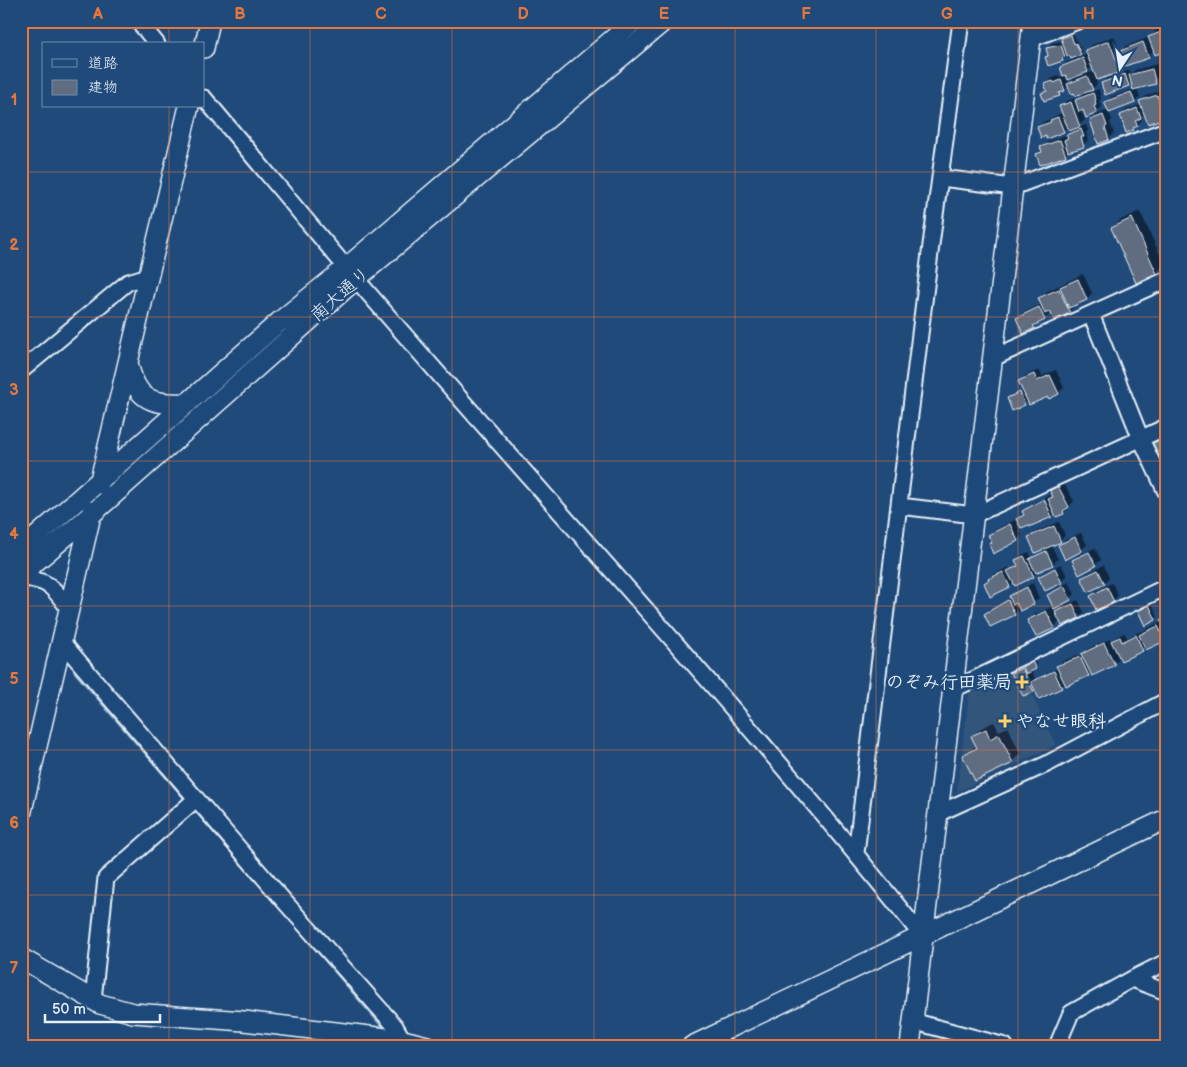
<svg xmlns="http://www.w3.org/2000/svg" width="1187" height="1067" font-family="'Balsamiq Sans','Klee One',sans-serif">
  <style>
    .built { fill: #32547c }
    .green { fill: #548088; stroke: #9eb8c0 }
    .shadow { fill: #0007; fill-rule: evenodd }
    .lines { fill: none; stroke-linecap: round; stroke-linejoin: round }
    .stream { stroke: #84a7c2; stroke-width: 4.5 }
    .building { fill: #606c80; stroke: #e8f1f8 }
    .minor-casing { stroke: #e8f1f8; stroke-width: 19 }
    .tertiary-casing { stroke: #e8f1f8; stroke-width: 22 }
    .minor { stroke: #1f4a7a; stroke-width: 15 }
    .tertiary { stroke: #1f4a7a; stroke-width: 19 }
    .grid { fill: none; stroke: #e8773b; stroke-width: 1; stroke-opacity: 0.55 }
    .poi-dot { fill: #ffd166; stroke: #1f4a7a; stroke-width: 2 }
    .labels { text-anchor: middle; stroke-width: 5; stroke-linejoin: round; paint-order: stroke }
    .street-label { font-size: 18px; fill: #e8f1f8; stroke: #1f4a7a }
    .poi-label { font-size: 18px; font-weight: bold; fill: #e8f1f8; stroke: #1f4a7a; text-anchor: end }
    .neatline { fill: none; stroke: #e8773b; stroke-width: 2 }
    .grid-label { font-size: 16px; text-anchor: middle; font-weight: bold; fill: #e8773b }
  </style>
  <rect width="100%" height="100%" fill="#1f4a7a"/>
  <filter id="ink" filterUnits="userSpaceOnUse"><feTurbulence type="fractalNoise" baseFrequency=".02" numOctaves="2"/><feDisplacementMap in="SourceGraphic" scale="10" xChannelSelector="R" yChannelSelector="G"/><feConvolveMatrix kernelMatrix="1 2 1 2 8 2 1 2 1" color-interpolation-filters="sRGB"/></filter>
  <g filter="url(#ink)">
    <!-- built -->
    <path class="built" d="M1009,668l13,29 9,-4 25,52 -99,47 13,-105z"/>
    <!-- green -->
    <path class="green" d="M1166,437v41l-16,-34z"/>
    <!-- shadow -->
    <path class="shadow" d="M1166,26v24h-12l-6,7 -23,8 -5,5 -24,9 1,5 -9,9 11,-4 2,10 -2,2 3,6 -6,5 -12,-3 -3,1 4,10 -9,8 10,-3 2,5 -2,3 3,7 -6,5 -14,6 -4,4h-27l9,-13 18,-7 1,2 10,-10 -8,-1 -5,5 -25,-4 6,-5 19,-10 -2,-5 5,-6 10,-3 1,2 9,-9 -17,-5 -10,9 -16,-2 4,-5 -1,-4 5,-5 7,-3 1,2 6,-2 -4,-9 6,-5 6,-2 -3,-6 -7,6 -14,-5 -2,-6 5,-6 11,-2 -1,-2 2,-3 9,-3 9,19 -6,6 12,-4 -1,-4 5,-5 22,-9 6,16 6,-6 24,-9 8,-8zM1093,66l2,5 -11,4zM1078,75l-9,8 -1,-4z
      M1166,62v22l-4,-8 -7,7 -18,5 3,9 -5,5 -26,10 3,8 -2,2 4,11 -5,6 -18,-19 5,-5 13,-5 -3,-8 5,-5 23,-8 -2,-7 -4,3 -26,-1 5,-6 23,-8 1,4 4,-4 22,-6 1,4z
      M1162,90l4,10v15l-2,2 -19,-4 -4,4 1,3 -9,9 -6,2 -6,-16 5,-5 16,-6 -1,-3 5,-5z
      M1140,211l24,53 -8,9 -44,-45 9,-8z
      M1083,274l9,19 -5,6 -14,6 1,2 -5,5 -18,-2 -3,1 2,3 -16,13 -17,-9 6,-5 19,-9 -3,-6 5,-5z
      M1039,370l3,6 14,-6 8,18 -6,5 -30,7 -3,4 -12,5 -5,-11 16,-8 -4,-8 5,-6z
      M1063,482l11,19 -10,12 -7,3 -2,-4 -3,4 -22,9 -12,-6 11,-13 21,-11 1,3 2,-2 -2,-6 5,-5z
      M1015,520l7,15 -5,5 -27,5 3,-3 -3,-7 5,-5z
      M1059,522l6,13 -5,6 -9,4 7,14 -5,5 -15,7 -5,5 -19,6 -4,4 -19,9 -6,-12 10,-9 14,-7 1,3 8,-6 -2,-4 6,-5 7,-3 3,6 13,-8 -16,-12 6,-6z
      M1081,533l6,12 -6,5 -21,-4 5,-6z
      M1095,548l6,12 -6,5 -21,-4 5,-6z
      M1061,564l6,12 -6,6 -15,7 -6,-12 5,-5z
      M1104,565l5,13 -5,5 -22,-5 6,-5z
      M1069,582l6,12 -5,5 -17,9 3,6 6,-7 16,-7 6,12 -5,5 -18,3 -7,7 -25,-7 5,-5 20,-9 -6,-11 6,-5z
      M1033,583l6,15 -6,5 -13,5 -5,6 -24,11 -6,-11 6,-5 20,-11 5,-7z
      M1112,583l6,12 -5,6 -22,-5 5,-5z
      M1152,604l6,13 -13,7 -3,-15z
      M1166,617l-2,23 -17,8 -1,-2 -4,3 -22,8 -6,7 -48,19 -5,4 -26,1 -2,2 -20,-17 5,-5 16,-8 3,6 -6,4 5,10 22,-12v-2l5,-5 21,-8 4,-4 22,-10 1,3 7,-6 7,-3 2,5 14,-7 1,2 3,-3 17,-9z
      M994,722l5,9 9,-4 12,26 -8,9 -48,-7 13,-10 -4,-9 8,-8z"/>
    <g class="lines">
      <!-- stream -->
      <path class="stream" d="M76,672l151,174
        M309,940l74,86"/>
    </g>
    <!-- building -->
    <path class="building" d="M1166,30v21l-11,4 -7,-18z
      M1071,35l3,9 2,-1 5,12 -10,4 -1,-3h-3l-6,-18z
      M1109,41l12,31 -24,8 -12,-30z
      M1143,42l6,16 -24,8 -5,-15z
      M1061,45l4,12 -3,1 1,3 -15,5 -3,-9 3,-1 -2,-8z
      M1083,58l5,14 -20,8 -2,-5 -3,1 -3,-9z
      M1166,64v22h-1l-7,-19z
      M1152,69l4,15 -23,6 -4,-15z
      M1125,74l4,12 -24,9 -4,-12z
      M1087,76l6,14 -18,6 -1,-3 -3,1 -4,-10z
      M1061,80l4,11 -6,2 1,3 -16,5 -3,-8 6,-2 -3,-7 9,-3 1,2z
      M1131,92l4,11 -26,10 -5,-11z
      M1093,93l3,7 -1,1 1,4 -2,1 3,7 -11,5 -3,-8 -4,2 -4,-12z
      M1157,95l8,23 -17,6 -9,-23z
      M1071,102l9,25 -11,4 -10,-25z
      M1137,108l4,10 -6,3 3,5 -5,2 1,2 -8,3 -6,-18z
      M1103,115l4,11 -2,1 4,13 -11,4 -8,-24z
      M1058,117l6,15 -18,7v-3l-5,2 -4,-11 14,-5 -1,-2z
      M1081,129l3,8h-3l3,10 -16,5 -4,-12 4,-2 -2,-3z
      M1060,140l6,16 -26,9 -4,-11 6,-2 -2,-5z
      M1132,218l25,56 -21,9 -25,-55z
      M1078,279l9,21 -18,8 -9,-21z
      M1059,289l11,24 -16,7 -4,-9 -5,3 -7,-16z
      M1039,307l6,13 -12,6 2,2 -12,6 -7,-16z
      M1034,374l3,7 13,-6 9,19 -10,5 -1,-2 -19,8 -11,-24z
      M1020,392l5,13 -13,6 -5,-13z
      M1058,486l11,21 -6,4 1,3 -8,3 -8,-18 5,-2 -3,-7z
      M1044,499l8,18 -23,10v-2l-8,3 -5,-9 8,-4 -2,-4z
      M1010,524l8,17 -25,13 -4,-10 3,-1 -4,-8z
      M1054,526l7,16 -26,11 -7,-16z
      M1075,537l7,14 -17,9 -7,-15z
      M1046,551l7,14 -17,8 -7,-14z
      M1089,552l7,14 -17,9 -7,-15z
      M1024,556l10,21 -19,9 -8,-15 11,-5 -3,-6z
      M1055,568l7,15 -17,8 -7,-14z
      M1098,570l7,14 -17,8 -7,-14z
      M1003,572l7,15 -20,10 -6,-14 5,-3 -1,-1z
      M1064,586l7,14 -17,9 -7,-14z
      M1027,587l7,17 -14,7 -4,-8 -3,2 -4,-9z
      M1107,587l7,15 -18,8 -6,-14z
      M1008,600l7,15 -25,12 -6,-13z
      M1073,604l6,14 -17,8 -7,-14z
      M1149,605l7,15 -11,6 -7,-15z
      M1046,611l9,17 -19,9 -9,-17z
      M1166,618v13l-6,-11z
      M1158,626l7,15 -19,9 -7,-15z
      M1136,635l7,16 -22,10 -10,-20 9,-4 2,5z
      M1104,643l11,22 -23,11 -11,-22z
      M1080,657l9,19 -23,10 -10,-20z
      M1032,661l4,8 -10,5 -4,-9z
      M1022,668l12,24 -11,4 -12,-23z
      M1054,671l8,17 -23,11 -8,-17z
      M986,729l4,10 9,-5 14,29 -38,18 -13,-26 15,-7 -6,-12z"/>
    <g class="lines">
      <!-- minor casing -->
      <g class="minor-casing">
        <path id="minor" d="M138,21l19,23
          M1031,39l47,-18
          M204,98c51,60 101,122 153,182 188,219 385,430 565,656
          M941,178l72,9 153,-57
          M1091,314l50,125 25,53
          M993,358l173,-78
          M21,371l107,-89 20,-6
          M900,506l74,9 192,-88
          M21,578c28,2 32,9 48,31
          M61,641l223,260 111,125 8,14
          M952,690l214,-103
          M937,814l110,-50 119,-63
          M856,853l75,-608 30,-224
          M1132,979l34,13
          M93,1000l13,-122 90,-79
          M912,1021l93,25
          M1057,1046l14,-33 61,-34 34,-17"/>
      </g>
      <!-- tertiary casing -->
      <g class="tertiary-casing">
        <path id="tertiary" d="M204,48l6,-27
          M128,363c9,38 23,42 60,40
          M99,484l90,-378
          M21,550l258,-228 68,-55 287,-246
          M21,574l71,-60 264,-235 308,-258
          M21,815l71,-304
          M21,958l79,46 33,9 111,8 159,19 24,6
          M692,1046l474,-227
          M910,1046l123,-1025"/>
      </g>
      <!-- minor -->
      <use href="#minor" class="minor"/>
      <!-- tertiary -->
      <use href="#tertiary" class="tertiary"/>
    </g>
  </g>
  <!-- grid -->
  <path class="grid" d="M169,21v23M310,21v1025M452,21v1025M594,21v1025M735,21v1025M876,21v1025M1018,21v1025M169,106v940M21,172h1145M21,317h1145M21,461h1145M21,606h1145M21,750h1145M21,895h1145"/>
  <!-- markers -->
  <g class="poi-dot">
    <path d="M1019.5 674.5h5v5h5v5h-5v5h-5v-5h-5v-5h5z"/>
    <path d="M1002.5 713.5h5v5h5v5h-5v5h-5v-5h-5v-5h5z"/>
  </g>
  <g class="labels">
    <!-- street labels -->
    <g class="street-label">
      <text transform="translate(340 294) rotate(-41)" y="6">南大通り</text>
    </g>
    <!-- poi labels -->
    <g class="poi-label">
      <text x="1012" y="688">のぞみ行田薬局</text>
      <text x="1016" y="727" text-anchor="start">やなせ眼科</text>
    </g>
  </g>
  <!-- margin -->
  <rect width="1187" height="1067" fill="none" stroke="#1f4a7a" stroke-width="55"/>
  <!-- legend -->
  <rect x="42" y="42" width="162" height="65" fill="#1f4a7a" stroke="#6f8dac"/>
  <rect x="52" y="59" width="25" height="8" fill="#1f4a7a" stroke="#6f8dac"/>
  <text x="88" y="68" font-size="15" fill="#e8f1f8">道路</text>
  <rect x="52" y="80" width="25" height="15" fill="#606c80" stroke="#6f8dac"/>
  <text x="88" y="92" font-size="15" fill="#e8f1f8">建物</text>
  <!-- north arrow -->
  <g transform="translate(1120 68) rotate(192)" stroke="#1f4a7a" stroke-width="4" paint-order="stroke">
  <path d="M0-4L9 19L0 12L-9 19Z" fill="#e8f1f8"/>
  <text y="-8" font-size="14" font-weight="bold" text-anchor="middle" fill="#e8f1f8">N</text>
  </g>
  <!-- scale -->
  <path d="M45 1014v8h115v-8" fill="none" stroke="#e8f1f8" stroke-width="2.5"/>
  <text x="52" y="1014" font-size="15" fill="#e8f1f8" stroke="#1f4a7a" stroke-width="4" paint-order="stroke">50 m</text>
  <rect x="28" y="28" width="1132" height="1012" class="neatline"/>
  <g class="grid-label">
    <text x="98" y="19">A</text>
    <text x="240" y="19">B</text>
    <text x="381" y="19">C</text>
    <text x="523" y="19">D</text>
    <text x="664" y="19">E</text>
    <text x="806" y="19">F</text>
    <text x="947" y="19">G</text>
    <text x="1089" y="19">H</text>
    <text x="14" y="105">1</text>
    <text x="14" y="250">2</text>
    <text x="14" y="395">3</text>
    <text x="14" y="539">4</text>
    <text x="14" y="684">5</text>
    <text x="14" y="828">6</text>
    <text x="14" y="973">7</text>
  </g>
</svg>
